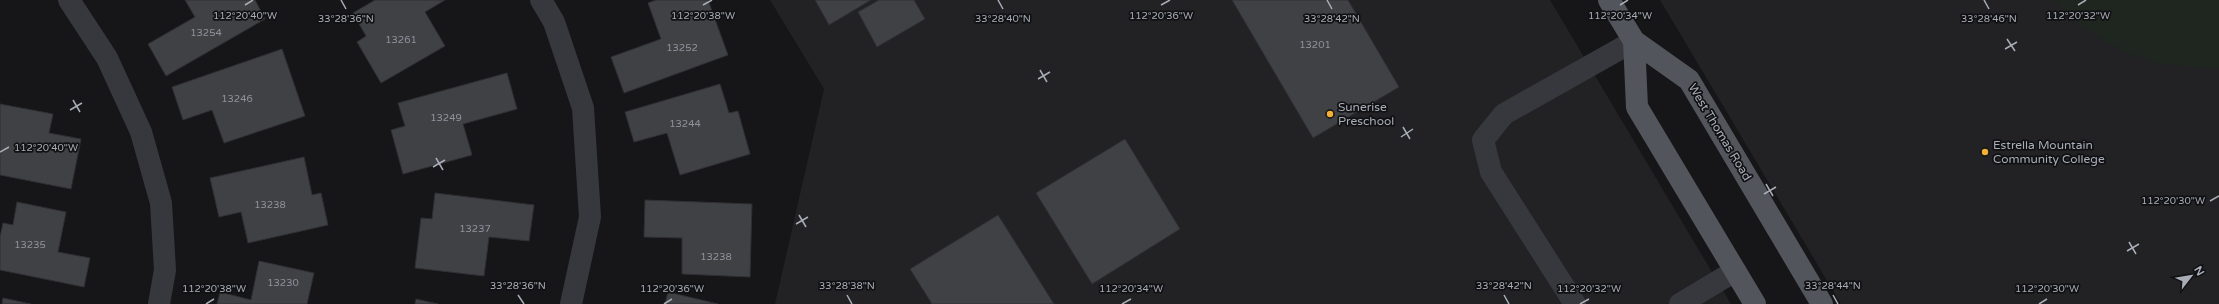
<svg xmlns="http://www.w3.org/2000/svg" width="2219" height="304" font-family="'Varela Round',sans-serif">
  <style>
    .built { fill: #222225 }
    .green { fill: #1e261f }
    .building { fill: #404145; stroke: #303034 }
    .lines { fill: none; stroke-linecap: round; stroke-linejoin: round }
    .minor { stroke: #37383d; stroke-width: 22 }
    .major { stroke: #53555c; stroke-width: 22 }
    .ticks { fill: none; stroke: #a8adb8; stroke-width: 1.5 }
    .poi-dot { fill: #f2b134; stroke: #111113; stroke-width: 1.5 }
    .labels { text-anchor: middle; stroke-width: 3.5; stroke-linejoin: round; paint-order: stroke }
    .number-label { font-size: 10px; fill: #8e929b }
    .poi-label { font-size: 12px; fill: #a8adb8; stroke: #111113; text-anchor: start }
    .street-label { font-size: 12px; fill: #a8adb8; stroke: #111113 }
    .ticks-label { font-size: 10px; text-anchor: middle; fill: #a8adb8; stroke: #111113; stroke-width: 3.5; stroke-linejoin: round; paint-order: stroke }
  </style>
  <rect width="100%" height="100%" fill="#161618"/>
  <!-- built -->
  <path class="built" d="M770,0h780l181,304h-956l49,-215z
    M1660,0h559v304h-378z"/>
  <!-- green -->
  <path class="green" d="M2056,0h163v69c-16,-2 -33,-2 -49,-4 -40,-5 -89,-33 -114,-65z"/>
  <!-- building -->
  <path class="building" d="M185,0h70l10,19 -99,57 -18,-32 47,-27z
    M375,0h70l-20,12 20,34 -64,37 -24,-41 9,-6 -13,-23z
    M656,0h52l20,55 -104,38 -13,-36 50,-18 -13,-36z
    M815,0h56l-42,25z
    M879,0h35l11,19 -48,28 -19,-35z
    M1232,0h116l51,87 -86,51z
    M282,49l23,67 -81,27 -12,-33 -29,10 -11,-33z
    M507,73l10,36 -54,15 9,31 -69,19 -12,-44 14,-4 -7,-23z
    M720,84l9,29 9,-2 12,43 -70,21 -13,-42 -33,9 -9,-30z
    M0,104l53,10 -4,19 32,6 -10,50 -71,-14z
    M1125,139l55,90 -88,55 -56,-91z
    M304,157l8,38 9,-2 7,32 -80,18 -7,-31 -22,5 -9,-39z
    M435,193l99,12 -5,36 -40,-4 -5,39 -69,-8 6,-50 11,1z
    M645,200l107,4 -2,73 -68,-3v-36l-38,-1z
    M17,202l49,10 -8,40 32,6 -6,29 -84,-17v-33l3,-14 10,2z
    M998,215l56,89h-122l-22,-35z
    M259,261l55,12 -7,31h-90l3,-12 31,8z
    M668,292l50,12h-53z
    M3,298l28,6h-29z
    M416,299l22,5h-23z"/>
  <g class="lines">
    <!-- minor -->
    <path class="minor" d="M69,0l38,58 34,74 20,71 4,67 -6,34
      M541,0l13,22 29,86 7,109 -19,87
      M1575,304l-84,-132 -8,-32 21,-26 130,-73
      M1680,304l55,-33"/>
    <!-- major -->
    <path class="major" d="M1609,0l25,41 55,39 133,224
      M1634,41l3,66 118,197"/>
  </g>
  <!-- ticks -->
  <path class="ticks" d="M341,0l5,9M998,0l5,9M1327,0l5,9M1984,0l5,9M245,5l8,-5M703,5l9,-5M1161,5l9,-5M1620,5l8,-5M2078,5l8,-5M2007,39l8,12M2005,49l12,-7M1040,70l7,12M1038,79l12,-7M73,100l7,12M70,110l12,-7M1403,127l7,12M1401,137l12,-8M0,152l9,-5M436,158l7,12M433,167l12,-7M1766,184l7,12M1764,194l12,-7M2210,201l9,-5M799,215l7,12M796,224l12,-7M2129,242l7,12M2127,251l12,-7M518,295l6,9M847,295l5,9M1504,295l5,9M1833,295l5,9M206,304l8,-5M664,304l8,-5M1122,304l9,-5M1580,304l9,-5M2039,304l8,-5"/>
  <!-- markers -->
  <g class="poi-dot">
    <circle cx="1330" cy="114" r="4"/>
    <circle cx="1985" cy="152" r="4"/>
  </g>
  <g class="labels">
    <!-- number labels -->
    <g class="number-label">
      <text x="206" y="36">13254</text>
      <text x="401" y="43">13261</text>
      <text x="1315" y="48">13201</text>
      <text x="682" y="51">13252</text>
      <text x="237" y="102">13246</text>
      <text x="446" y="121">13249</text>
      <text x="685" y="127">13244</text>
      <text x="270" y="208">13238</text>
      <text x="475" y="232">13237</text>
      <text x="30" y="248">13235</text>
      <text x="716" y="260">13238</text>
      <text x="283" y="286">13230</text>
    </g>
    <!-- poi labels -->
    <g class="poi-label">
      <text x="1338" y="111">Sunerise<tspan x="1338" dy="14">Preschool</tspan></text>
      <text x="1993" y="149">Estrella Mountain<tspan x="1993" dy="14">Community College</tspan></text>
    </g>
    <!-- street labels -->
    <g class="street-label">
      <text transform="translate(1720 132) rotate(59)" y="4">West Thomas Road</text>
    </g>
  </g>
  <g class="ticks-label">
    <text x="245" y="19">112°20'40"W</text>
    <text x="703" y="19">112°20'38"W</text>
    <text x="1161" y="19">112°20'36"W</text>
    <text x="1620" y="19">112°20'34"W</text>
    <text x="2078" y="19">112°20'32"W</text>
    <text x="346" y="22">33°28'36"N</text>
    <text x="1003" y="22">33°28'40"N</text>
    <text x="1332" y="22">33°28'42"N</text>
    <text x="1989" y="22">33°28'46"N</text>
    <text x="46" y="151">112°20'40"W</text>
    <text x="2173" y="204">112°20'30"W</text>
    <text x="518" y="289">33°28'36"N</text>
    <text x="847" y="289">33°28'38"N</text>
    <text x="1504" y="289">33°28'42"N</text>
    <text x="1833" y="289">33°28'44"N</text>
    <text x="214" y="292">112°20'38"W</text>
    <text x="672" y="292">112°20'36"W</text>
    <text x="1131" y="292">112°20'34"W</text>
    <text x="1589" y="292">112°20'32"W</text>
    <text x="2047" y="292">112°20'30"W</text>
  </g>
  <!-- north arrow -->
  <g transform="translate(2191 276) rotate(59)" stroke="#111113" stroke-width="3" paint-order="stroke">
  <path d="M0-3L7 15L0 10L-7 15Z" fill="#a8adb8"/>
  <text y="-6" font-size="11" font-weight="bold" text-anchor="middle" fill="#a8adb8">N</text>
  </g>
</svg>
